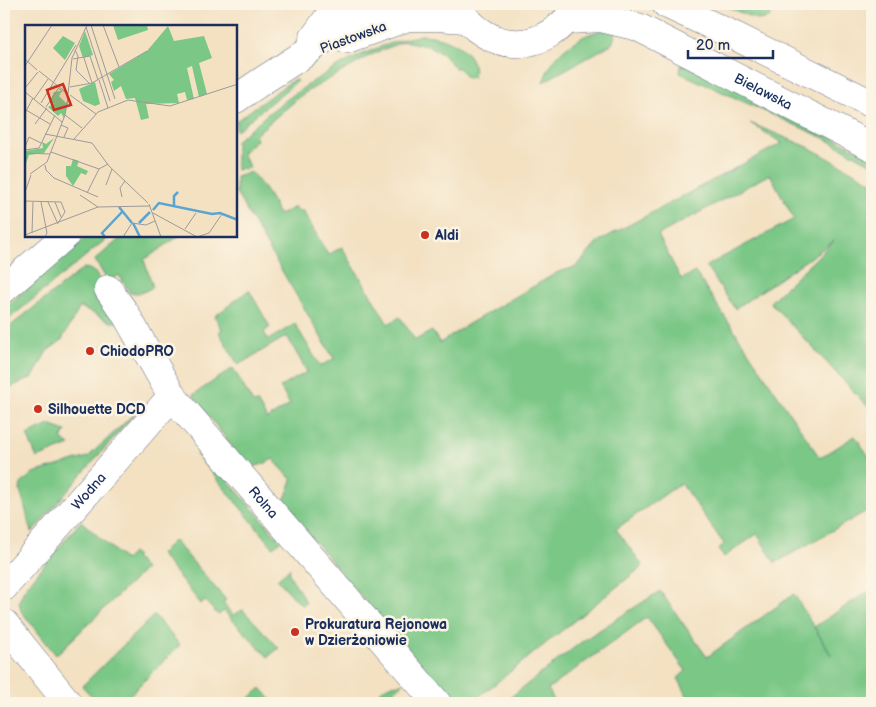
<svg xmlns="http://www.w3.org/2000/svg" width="876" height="707" font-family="'Balsamiq Sans',sans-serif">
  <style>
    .green { fill: #7ac786; stroke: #4a7b72 }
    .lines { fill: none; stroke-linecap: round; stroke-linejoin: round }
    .street-casing { stroke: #676d81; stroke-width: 29 }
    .secondary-casing { stroke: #676d81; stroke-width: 29 }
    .street { stroke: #fff; stroke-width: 28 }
    .secondary { stroke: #fff; stroke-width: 28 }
    .poi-dot { fill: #c8321e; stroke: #fcf5e5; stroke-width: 2 }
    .labels { text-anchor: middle; stroke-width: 5; stroke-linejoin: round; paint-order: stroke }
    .street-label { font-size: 14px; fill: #1b2f5e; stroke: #fcf5e5 }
    .poi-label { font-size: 14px; font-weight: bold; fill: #1b2f5e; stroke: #fcf5e5; text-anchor: start }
    .inset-river { fill: none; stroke: #59a4d1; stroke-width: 2.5 }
    .inset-road { fill: none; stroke: #9d9a9a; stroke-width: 1 }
    .view { fill: #c8321e; fill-opacity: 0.15; stroke: #c8321e; stroke-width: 2.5 }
    .inset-edge { fill: none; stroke: #1b2f5e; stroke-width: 2.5 }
  </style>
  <rect width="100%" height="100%" fill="#fcf5e5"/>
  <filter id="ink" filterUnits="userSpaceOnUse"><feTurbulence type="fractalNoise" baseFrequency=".02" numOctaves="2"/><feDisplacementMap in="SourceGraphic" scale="10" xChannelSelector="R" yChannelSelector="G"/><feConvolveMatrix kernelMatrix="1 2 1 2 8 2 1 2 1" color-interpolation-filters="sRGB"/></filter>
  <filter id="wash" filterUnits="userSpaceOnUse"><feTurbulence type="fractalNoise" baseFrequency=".0096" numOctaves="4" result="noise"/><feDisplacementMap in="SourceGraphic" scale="20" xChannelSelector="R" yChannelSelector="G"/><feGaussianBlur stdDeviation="1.12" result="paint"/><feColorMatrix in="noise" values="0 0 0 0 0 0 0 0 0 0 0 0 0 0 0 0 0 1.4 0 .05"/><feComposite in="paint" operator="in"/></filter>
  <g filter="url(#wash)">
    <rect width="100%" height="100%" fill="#f3e1c2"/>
    <!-- green -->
    <path class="green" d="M720,4h55l-6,14 -11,2z
      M602,30h15l-5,14 -69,38c10,-29 30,-44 59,-52z
      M421,35c22,0 59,14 52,42l-6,1 -9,-11 -2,2 -12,-14 -16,-9 -24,-5 -33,14 -68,39 -48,41 2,4 -15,14 8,15 -14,2v-29c51,-46 116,-92 185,-106z
      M685,63l187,94v7l-48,-26 -144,-65 1,-8z
      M294,79l3,2 -61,50v-10z
      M750,123l58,24 64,35v229l-102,-109 64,-61 -99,68 -29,-43 88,-47 -24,-45 -112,61 23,44 14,-7 125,186 35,-22 17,25v47l-97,55 -18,-29 -33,23 -6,-7 6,-6 -43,-61 -65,46 27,37 -172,137h-20l-168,-199 9,-24 -19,-21 -9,5 -16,4 -55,-73 40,-27 20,35 4,-1 10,17 23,-14 -10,-18 27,-15 -20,-36 -49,29 -19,-33 3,-2 -7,-14 34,-26 21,37 -6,5 4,8 27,-16 25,42 14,-7 -98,-166v-16l15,-5c11,13 21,27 28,43l16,-8 4,4h4l25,44 14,-8 46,77 12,-7 15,23 17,-9 8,12 27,-18 91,-53 18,-5 23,-26 183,-98z
      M88,236h22l-106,87v-15z
      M123,236h56l-35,24 9,27 -12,6h-11l-11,-18 -11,7 -13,-22z
      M84,268l5,1 7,4 23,49h-8l-31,-15 -19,34 -14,10 -14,26 -24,11 1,3 -6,1v-61z
      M137,411l-105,121 -12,-42 1,-6 12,-11 55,-16z
      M49,425l17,6 -5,8 9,6 -33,13 -10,-23z
      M201,450l80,91 -8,6 -77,-93z
      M81,521l44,39 7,-7 5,4 -2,1 10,11 -89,86 -35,-44 -2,-10 6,-13z
      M174,540l52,60 -3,3 10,12 10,-5 36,38 -11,9 -44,-46 -6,4 -13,-14 -4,3 -41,-50z
      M290,568l-1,6 17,28 -4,4 -25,-27z
      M660,591l47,66 87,-63 37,61 -17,-28 53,-35 5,10v101h-181l-13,-25 8,-7 -39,-54 -99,72 5,9 -1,1 2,4h-51l81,-63z
      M154,615l26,30 -58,58h-24l-16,-17z
      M404,683l-24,20h-14l21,-17z
      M261,688l13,15h-30z"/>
  </g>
  <g filter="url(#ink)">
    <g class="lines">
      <!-- street casing -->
      <g class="street-casing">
        <g id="street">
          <path id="s1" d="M108,289l17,24 47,83 265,307"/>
          <path id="s2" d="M4,587l168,-191"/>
          <path d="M4,623l64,80"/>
        </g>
      </g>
      <!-- secondary casing -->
      <g class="secondary-casing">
        <g id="secondary">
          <path d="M666,4l73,34 133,66"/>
          <path d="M456,5c32,51 89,51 122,0"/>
          <path id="s3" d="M569,20l31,-2 38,9 234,120"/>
          <path d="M313,39l25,-35"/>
          <path d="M347,39l61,-22h30l27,2"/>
          <path d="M236,99l26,-18 39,-25 39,-29 43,-23"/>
          <path d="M4,289l61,-53"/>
        </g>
      </g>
      <!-- street -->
      <use href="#street" class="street"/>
      <!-- secondary -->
      <use href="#secondary" class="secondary"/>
    </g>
  </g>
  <!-- markers -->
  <g class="poi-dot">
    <circle cx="425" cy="235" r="5"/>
    <circle cx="90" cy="351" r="5"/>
    <circle cx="38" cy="409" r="5"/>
    <circle cx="295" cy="632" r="5"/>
  </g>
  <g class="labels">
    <!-- street labels -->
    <g class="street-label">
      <text transform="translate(353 37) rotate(-20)" y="5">Piastowska</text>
      <text dy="5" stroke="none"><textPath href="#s3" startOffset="211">Bielawska</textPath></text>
      <text dy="5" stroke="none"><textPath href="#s2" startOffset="128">Wodna</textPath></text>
      <text dy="5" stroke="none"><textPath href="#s1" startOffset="265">Rolna</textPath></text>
    </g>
    <!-- poi labels -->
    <g class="poi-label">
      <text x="435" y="240">Aldi</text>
      <text x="100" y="356">ChiodoPRO</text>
      <text x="48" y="414">Silhouette DCD</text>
      <text x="305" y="629">Prokuratura Rejonowa<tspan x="305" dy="16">w Dzierżoniowie</tspan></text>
    </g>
  </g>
  <!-- overview -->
  <g transform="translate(25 25)">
    <rect width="212" height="212" fill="#f3e1c2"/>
    <path d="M88,0h34l1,5 -30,10zM143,1l6,15 30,-5 8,22 -13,5 8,31 -8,3 -7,-31 -5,2 7,31 -7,1 -2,-8 -8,2 2,9 -33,1 3,14 -8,2 -6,-22 -9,1 -5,-13 -7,5 -3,-9 3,-2 -5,-6 38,-23zM60,6l8,24 -10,3 -4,-12zM38,11l12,7 -10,17 -12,-12zM70,57l5,22 -5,2 -12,-5 -4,-12zM27,60h2l6,4 4,3 2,2 -4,-3 -3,5 7,7 2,-2 -4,17 -3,-5 -3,3 -10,-9 6,-3 -4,-2 4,-10 7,-1 -8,-6 -3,3zM29,113l-10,15 -15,2 -4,11v-15l18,-3 -1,-6 4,2zM48,134l6,2 -2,5 11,5 -2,4 -5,-2 -8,13 -7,-10v-10h5z" fill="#7ac786"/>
    <path class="inset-river" d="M94,182l13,16M149,182v-11l4,-4M128,185l6,-7 53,11 8,-1 18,7M108,198l7,14M114,198l11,-11M80,212l-3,-4 20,-21"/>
    <path class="inset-road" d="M66,0l24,74M78,0l16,42M61,2l24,74M50,25l3,6 -2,14 14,14M59,33l8,25M0,34l12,11M48,34l17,-3 8,24M0,41l27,-41M14,46l29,23M74,55l9,28M45,62l22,-4 55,-32M0,63l13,-16M0,67l37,30M43,69l4,-36 15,-33M45,70l26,19M9,74l14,-20M16,78l35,-58M21,82l12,-18M1,85l24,14M0,88l8,-15M40,90l17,13M10,99l12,-16M36,100l7,3 -4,9M20,109l47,9 17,23 39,37M49,114l24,-27 30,-12 42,6 68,-22M0,122l4,-10 12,6M0,125l14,-2 16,-33M26,127l48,17 9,-5M0,128l25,1M20,140l1,5 8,8 44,19M5,149l17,-12 18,-47 3,-17M81,160l6,-16M0,167l6,-17M62,168l12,-24M55,170l18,12M97,172l-2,-9 5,-7M0,176l36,1 4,10 -7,11M16,177l6,31 -2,4M23,177l10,22M30,177l6,15M124,179l12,33M128,188l44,24 12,-4 13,-19M160,204l11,-16M7,208l1,-31M0,210l73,-28 52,-1M98,212l9,-14 14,2 9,-4"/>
    <path class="view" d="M38,59l8,21 -17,5 -7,-20z"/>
    <rect width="212" height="212" class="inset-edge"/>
  </g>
  <!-- margin -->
  <rect width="876" height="707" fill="none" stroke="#fcf5e5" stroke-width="20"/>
  <!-- scale -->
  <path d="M688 50v8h85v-8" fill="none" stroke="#1b2f5e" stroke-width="2.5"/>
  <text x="696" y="50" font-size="15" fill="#1b2f5e" stroke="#fcf5e5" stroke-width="4" paint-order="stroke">20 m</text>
</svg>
